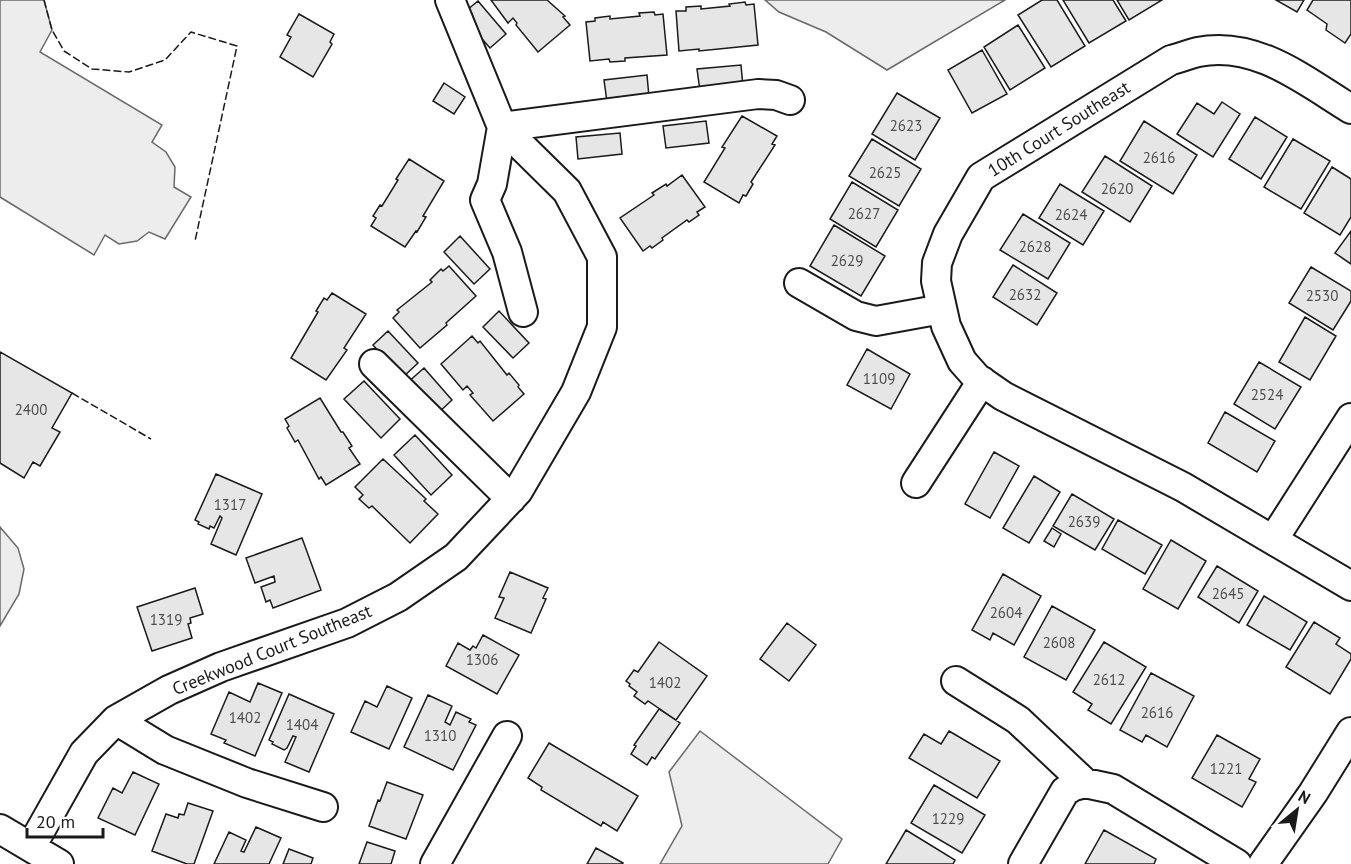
<svg xmlns="http://www.w3.org/2000/svg" width="1351" height="864" font-family="'PT Sans',sans-serif">
  <style>
    .built { fill: #ededed; stroke: #6a6a6a; stroke-width: 1.5 }
    .building { fill: #e6e6e6; stroke: #1a1a1a; stroke-width: 1.5 }
    .lines { fill: none; stroke-linecap: round; stroke-linejoin: round }
    .minor-casing { stroke: #1a1a1a; stroke-width: 32 }
    .minor { stroke: #fff; stroke-width: 28 }
    .fence { stroke: #1a1a1a; stroke-width: 1.5; stroke-dasharray: 8 3; stroke-linecap: butt }
    .labels { text-anchor: middle; stroke-width: 4.5; stroke-linejoin: round; paint-order: stroke }
    .number-label { font-size: 15px; fill: #4d4d4d }
    .street-label { font-size: 18px; fill: #1a1a1a; stroke: #fff }
  </style>
  <rect width="100%" height="100%" fill="#fff"/>
  <!-- built -->
  <path class="built" d="M0,0h44l8,30 -12,22 122,73 -10,17 14,10 9,15 -1,20 17,10 -26,42 -16,-7 -12,9 -18,3 -14,-9 -11,20 -94,-58z
    M765,0h240l-118,70 -61,-38 -47,-20z
    M0,527l18,21 6,21 -5,25 -19,32z
    M700,731l142,108 -14,25h-168l22,-38 -13,-54z"/>
  <!-- building -->
  <path class="building" d="M491,0h56l18,16 -2,1 7,8 -32,27 -22,-27 1,-2 -4,-5 -5,5z
    M1042,0h15l28,46 -34,21 -33,-52z
    M1063,0h50l13,21 -37,22z
    M1117,0h45l-33,20z
    M1276,0h28l-7,12z
    M1313,0h38v34l-6,9 -19,-13 1,-6 -20,-14z
    M478,1l28,33 -16,14 -29,-33z
    M745,2l1,3 8,-1 4,41 -59,6v-2l-20,2 -3,-40h10v-4l15,-1v3l29,-3 -1,-2z
    M654,12l1,3 8,-1 4,41 -42,3v3l-15,1 -1,-3 -19,2 -4,-39 9,-1v-3l15,-2v3l30,-3 -1,-3z
    M299,14l35,20 -4,8 2,2 -19,33 -33,-20 11,-20 -4,-2z
    M1018,25l27,43 -35,22 -26,-43z
    M982,50l25,44 -35,19 -24,-43z
    M741,65l2,22 -43,4 -3,-22z
    M647,75l2,22 -42,5 -3,-22z
    M444,83l21,14 -11,17 -21,-13z
    M897,93l43,25 -25,42 -43,-26z
    M1222,102l18,12 -27,43 -36,-23 20,-31 17,11z
    M742,116l35,20 -5,8 3,1 -24,37 2,2 -7,12 -3,-1 -4,8 -35,-21 21,-34 -3,-1z
    M1255,117l32,20 -26,42 -32,-20z
    M706,121l3,22 -43,5 -3,-22z
    M1144,121l53,34 -24,39 -53,-33z
    M620,133l2,21 -44,5 -2,-22z
    M872,139l49,30 -22,37 -50,-30z
    M1293,139l37,22 -29,48 -37,-22z
    M1105,156l47,30 -22,36 -48,-30z
    M409,159l35,22 -21,35 3,1 -9,15 -1,-1 -11,16 -34,-21 5,-8 -3,-2 7,-11 2,1 16,-26 -2,-1z
    M1332,167l19,12v38l-11,18 -36,-22z
    M682,175l23,32 -8,5 2,3 -10,7 -2,-2 -25,18 1,2 -11,8 -2,-2 -7,5 -23,-33 34,-23 -2,-2 14,-9 1,2z
    M852,182l46,28 -22,37 -46,-28z
    M1060,184l44,27 -21,34 -44,-27z
    M1023,214l47,29 -22,36 -48,-29z
    M834,225l51,31 -24,40 -51,-30z
    M1351,231v33l-16,-11z
    M460,236l30,33 -16,15 -30,-32z
    M1013,265l44,28 -20,32 -44,-28z
    M449,266l27,30 -30,27 1,2 -27,23 -27,-30 6,-6 -2,-2 35,-28 -2,-2 11,-11 2,2z
    M1311,267l40,24v10l-18,29 -44,-27z
    M332,293l34,21 -22,34 3,2 -21,30 -35,-22 27,-46 -2,-1 8,-13 3,2z
    M499,311l30,32 -16,15 -30,-31z
    M1305,317l31,19 -26,44 -31,-18z
    M388,331l30,32 -16,15 -29,-33z
    M472,336l6,7 2,-2 27,34 2,-2 10,12 -1,2 6,7 -31,27 -23,-26 3,-2 -6,-7 -4,4 -22,-26z
    M867,349l43,25 -19,35 -44,-24z
    M0,352l72,41 -20,35 8,4 -20,34 -7,-4 -9,16 -24,-15z
    M1259,362l42,25 -26,42 -41,-25z
    M424,368l28,32 -16,15 -29,-32z
    M364,381l36,38 -19,19 -37,-39z
    M320,398l21,34h2l9,14 -3,2 11,16 -34,21 -5,-8 -2,2 -21,-39 -3,2 -8,-14 2,-2 -4,-7z
    M1225,412l50,29 -18,31 -49,-29z
    M415,435l37,40 -21,20 -37,-40z
    M994,452l25,14 -29,52 -25,-14z
    M383,459l43,40 -2,2 14,13 -28,29 -38,-37 -3,2 -10,-9 4,-4 -8,-8z
    M216,474l46,20 -26,61 -25,-11 11,-26 -2,-2 -6,12 -4,-2 -1,3 -11,-5 1,-2 -4,-2z
    M1034,476l26,16 -31,51 -26,-15z
    M1072,494l42,25 -19,31 -42,-24z
    M1118,520l44,25 -17,29 -43,-25z
    M1052,528l9,6 -7,13 -10,-6z
    M302,538l19,52 -48,18 -3,-8 -4,2 -5,-15 14,-5 -1,-6 -19,7 -9,-25z
    M1171,540l35,21 -28,48 -35,-20z
    M1217,566l41,25 -19,32 -41,-26z
    M510,572l38,16 -5,10 3,1 -15,34 -36,-15 9,-20 -5,-1z
    M1003,574l38,22 -27,49 -21,-12 -3,7 -18,-10z
    M195,588l8,26 -13,4 1,5 -3,1 4,14 -40,13 -15,-44z
    M1264,596l43,26 -17,28 -43,-25z
    M1052,606l43,24 -29,50 -42,-23z
    M1314,622l26,16 -4,6 15,10v5l-21,35 -44,-27z
    M787,623l29,22 -27,36 -29,-22z
    M483,635l36,20 -22,39 -51,-28 12,-23 12,7 3,-4 3,2z
    M659,642l48,34 -31,44 -28,-19 -3,3 -11,-8 3,-4 -8,-6 1,-2 -4,-3 8,-11 4,2z
    M1104,642l42,25 -35,57 -23,-14 4,-6 -19,-12z
    M1151,673l43,23 -27,51 -21,-12 -4,7 -22,-12z
    M258,683l24,10 -27,63 -31,-13 2,-3 -15,-6 18,-42 21,10z
    M387,686l25,12 -23,51 -38,-17 14,-31 12,6z
    M289,694l45,20 -25,58 -24,-10 11,-25 -3,-1 -6,12 -3,2 -12,-6 1,-2 -4,-2z
    M428,695l24,11 -7,16 5,3 6,-13 15,7 -2,3 7,3 -23,45 -49,-23z
    M659,709l21,14 -25,36 -3,-2 -5,8 -16,-11 5,-8 -2,-1z
    M949,731l51,30 -23,37 -68,-40 15,-24 17,10z
    M1217,735l43,24 -11,20 7,3 -14,25 -50,-29z
    M549,743l89,53 -21,35 -14,-9 -2,4 -60,-36 1,-3 -14,-9z
    M133,772l26,12 -24,51 -37,-17 15,-30 9,5z
    M387,782l36,13 -17,44 -37,-13 9,-26 2,1z
    M934,785l51,30 -23,38 -51,-30z
    M188,803l25,8 -19,53h-7l-35,-13 14,-37 12,4 1,-4 5,1z
    M256,827l25,11 -12,26h-55l15,-32 17,8 -5,11 3,1z
    M906,830l49,30 -2,4h-67z
    M1104,830l52,29 -2,5h-69z
    M367,842l28,9 -4,13h-32z
    M596,848l27,15 -1,1h-35z
    M289,849l24,9 -2,6h-28z"/>
  <g class="lines">
    <!-- minor casing -->
    <g class="minor-casing">
      <path id="minor" d="M1351,109c-46,-28 -95,-69 -153,-57 -9,2 -18,6 -27,8l-190,117 -33,57 -11,29 -1,18 10,45 16,35 15,17 26,18 180,91 168,99
        M799,283l57,33 20,5 66,-12
        M523,312l-16,-60 -22,-52 7,-16 10,-57 256,-33 18,1 14,5
        M374,364l137,135
        M916,483l66,-102
        M1273,540l78,-122
        M956,681l62,39 67,63
        M116,720l49,30 82,33 76,24
        M0,829l59,35
        M31,847l53,-94 32,-33 53,-30 52,-23 126,-44 51,-26 58,-40 62,-66 58,-99 26,-65v-70l-35,-66 -65,-64 -52,-127
        M435,864l72,-128
        M1023,864l42,-73 9,-5 11,-3 28,6 124,75
        M1263,864l50,-71 38,-61"/>
    </g>
    <!-- minor -->
    <use href="#minor" class="minor"/>
    <!-- fence -->
    <path class="fence" d="M44,0l8,30 12,21 28,18 37,3 36,-12 26,-28 46,14 -42,195
      M72,393l79,46"/>
  </g>
  <g class="labels">
    <!-- number labels -->
    <g class="number-label">
      <text x="906" y="131">2623</text>
      <text x="1159" y="163">2616</text>
      <text x="885" y="178">2625</text>
      <text x="1117" y="194">2620</text>
      <text x="864" y="219">2627</text>
      <text x="1071" y="220">2624</text>
      <text x="1035" y="252">2628</text>
      <text x="847" y="266">2629</text>
      <text x="1025" y="300">2632</text>
      <text x="1322" y="301">2530</text>
      <text x="879" y="384">1109</text>
      <text x="1267" y="400">2524</text>
      <text x="31" y="415">2400</text>
      <text x="230" y="510">1317</text>
      <text x="1084" y="527">2639</text>
      <text x="1228" y="599">2645</text>
      <text x="1006" y="618">2604</text>
      <text x="166" y="625">1319</text>
      <text x="1059" y="648">2608</text>
      <text x="482" y="665">1306</text>
      <text x="1109" y="685">2612</text>
      <text x="665" y="688">1402</text>
      <text x="1157" y="718">2616</text>
      <text x="245" y="723">1402</text>
      <text x="302" y="730">1404</text>
      <text x="440" y="741">1310</text>
      <text x="1226" y="774">1221</text>
      <text x="948" y="824">1229</text>
    </g>
    <!-- street labels -->
    <g class="street-label">
      <text transform="translate(1059 129) rotate(-32)" y="6">10th Court Southeast</text>
      <text transform="translate(272 650) rotate(-22)" y="6">Creekwood Court Southeast</text>
    </g>
  </g>
  <!-- north arrow -->
  <g transform="translate(1297 810) rotate(30)" stroke="#ffffff" stroke-width="4.5" paint-order="stroke">
  <path d="M0-4.5L10 22L0 15L-10 22Z" fill="#1a1a1a"/>
  <text y="-9" font-size="16" font-weight="bold" text-anchor="middle" fill="#1a1a1a">N</text>
  </g>
  <!-- scale -->
  <path d="M27 828v9h76v-9" fill="none" stroke="#1a1a1a" stroke-width="3"/>
  <text x="36" y="828" font-size="18" fill="#1a1a1a" stroke="#ffffff" stroke-width="4.5" paint-order="stroke">20 m</text>
</svg>
